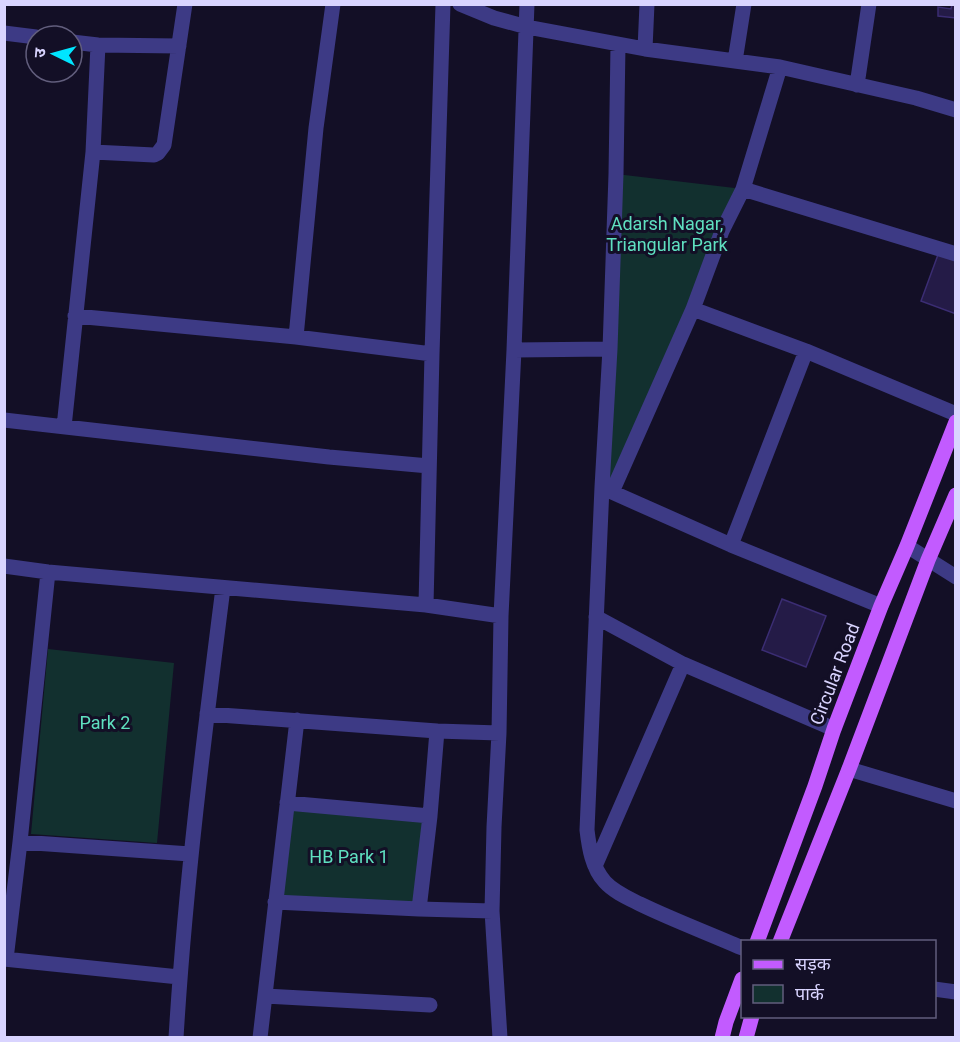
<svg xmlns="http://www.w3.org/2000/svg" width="960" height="1042" font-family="Roboto,'Noto Sans Devanagari',sans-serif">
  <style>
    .green { fill: #12302f }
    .building { fill: #241b47; stroke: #3b2d73; stroke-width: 1.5 }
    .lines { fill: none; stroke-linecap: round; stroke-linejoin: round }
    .minor { stroke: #3d3a85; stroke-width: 15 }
    .primary { stroke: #c25bff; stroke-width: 15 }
    .labels { text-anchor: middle; stroke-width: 6; stroke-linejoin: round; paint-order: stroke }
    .park-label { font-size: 18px; fill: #5fe0c0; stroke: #130f26 }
    .street-label { font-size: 18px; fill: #d9d4ff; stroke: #130f26 }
  </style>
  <rect width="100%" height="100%" fill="#130f26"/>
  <!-- green -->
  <path class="green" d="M616,174l127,15 -131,303 -10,-5z
    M48,649l126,14 -17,180 -126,-9z
    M290,806l135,13 -9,87 -137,-8z"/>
  <!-- building -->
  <path class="building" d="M952,4h4v14l-18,-2v-9l13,2z
    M939,252l17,5v57l-35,-13z
    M782,599l44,17 -20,51 -44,-17z"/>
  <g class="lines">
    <!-- minor -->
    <path class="minor" d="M460,4l34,14 33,9 118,22 135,18 136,31 40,12
      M4,33l32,4
      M72,42l26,3 81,1
      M618,45l-2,129 -6,175 -8,138 -15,343c2,17 5,38 18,52 9,10 23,16 35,22 33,16 68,29 102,44
      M645,49l2,-45
      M735,61l9,-57
      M857,85l12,-81
      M93,152l61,3 4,-2 6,-8 21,-141
      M743,189l213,65
      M693,309l113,42 150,63
      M75,316l221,21 136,17
      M296,337l20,-209 17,-124
      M514,350l96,-1
      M4,420l325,37 100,9
      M64,427l29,-275 5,-107
      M605,489l126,56 150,61
      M612,492l81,-183 29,-78 21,-42 37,-122
      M731,545l75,-194
      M907,546l49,31
      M4,566l44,6 378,33 75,11
      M426,605l6,-251 11,-350
      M596,617l87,47 151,65
      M207,714l230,17 62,2
      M849,769l107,32
      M287,803l143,13
      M20,842l170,12
      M595,866l88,-202
      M275,902l144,7 73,2
      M419,909l11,-93 7,-85
      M4,959l175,18
      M6,959l14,-117 28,-270
      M934,989l22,3
      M265,996l165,9
      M176,1038c9,-151 28,-301 47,-450
      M260,1038l37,-318
      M500,1038l-8,-127 2,-84 5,-94 2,-117 13,-266 13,-346"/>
    <!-- primary -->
    <path class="primary" d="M757,942l58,-156 19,-57 47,-123 26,-60 49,-124
      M780,942l69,-173 79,-209 28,-65
      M722,1038l4,-16 16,-43
      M746,1038l6,-22"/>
  </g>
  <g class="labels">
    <!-- park labels -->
    <g class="park-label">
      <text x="667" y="230">Adarsh Nagar,<tspan x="667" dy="21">Triangular Park</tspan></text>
      <text x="105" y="729">Park 2</text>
      <text x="349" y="863">HB Park 1</text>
    </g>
    <!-- street labels -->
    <g class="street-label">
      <text transform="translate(835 674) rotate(-69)" y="6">Circular Road</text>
    </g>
  </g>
  <!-- border -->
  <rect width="960" height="1042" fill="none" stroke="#d9d4ff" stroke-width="12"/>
  <!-- legend -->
  <rect x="741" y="940" width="195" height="78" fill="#130f26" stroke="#625e7d" stroke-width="1.5"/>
  <rect x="753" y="960" width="30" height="9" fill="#c25bff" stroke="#625e7d" stroke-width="1.5"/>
  <text x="795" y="970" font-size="18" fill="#d9d4ff">सड़क</text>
  <rect x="753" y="985" width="30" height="18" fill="#12302f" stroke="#625e7d" stroke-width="1.5"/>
  <text x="795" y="1000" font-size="18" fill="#d9d4ff">पार्क</text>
  <!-- north arrow -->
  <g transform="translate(54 54) rotate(275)"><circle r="28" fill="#130f26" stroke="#625e7d" stroke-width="1.5"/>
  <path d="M0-4.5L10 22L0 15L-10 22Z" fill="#00e5ff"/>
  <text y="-9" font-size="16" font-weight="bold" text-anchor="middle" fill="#d9d4ff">उ</text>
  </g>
</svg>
